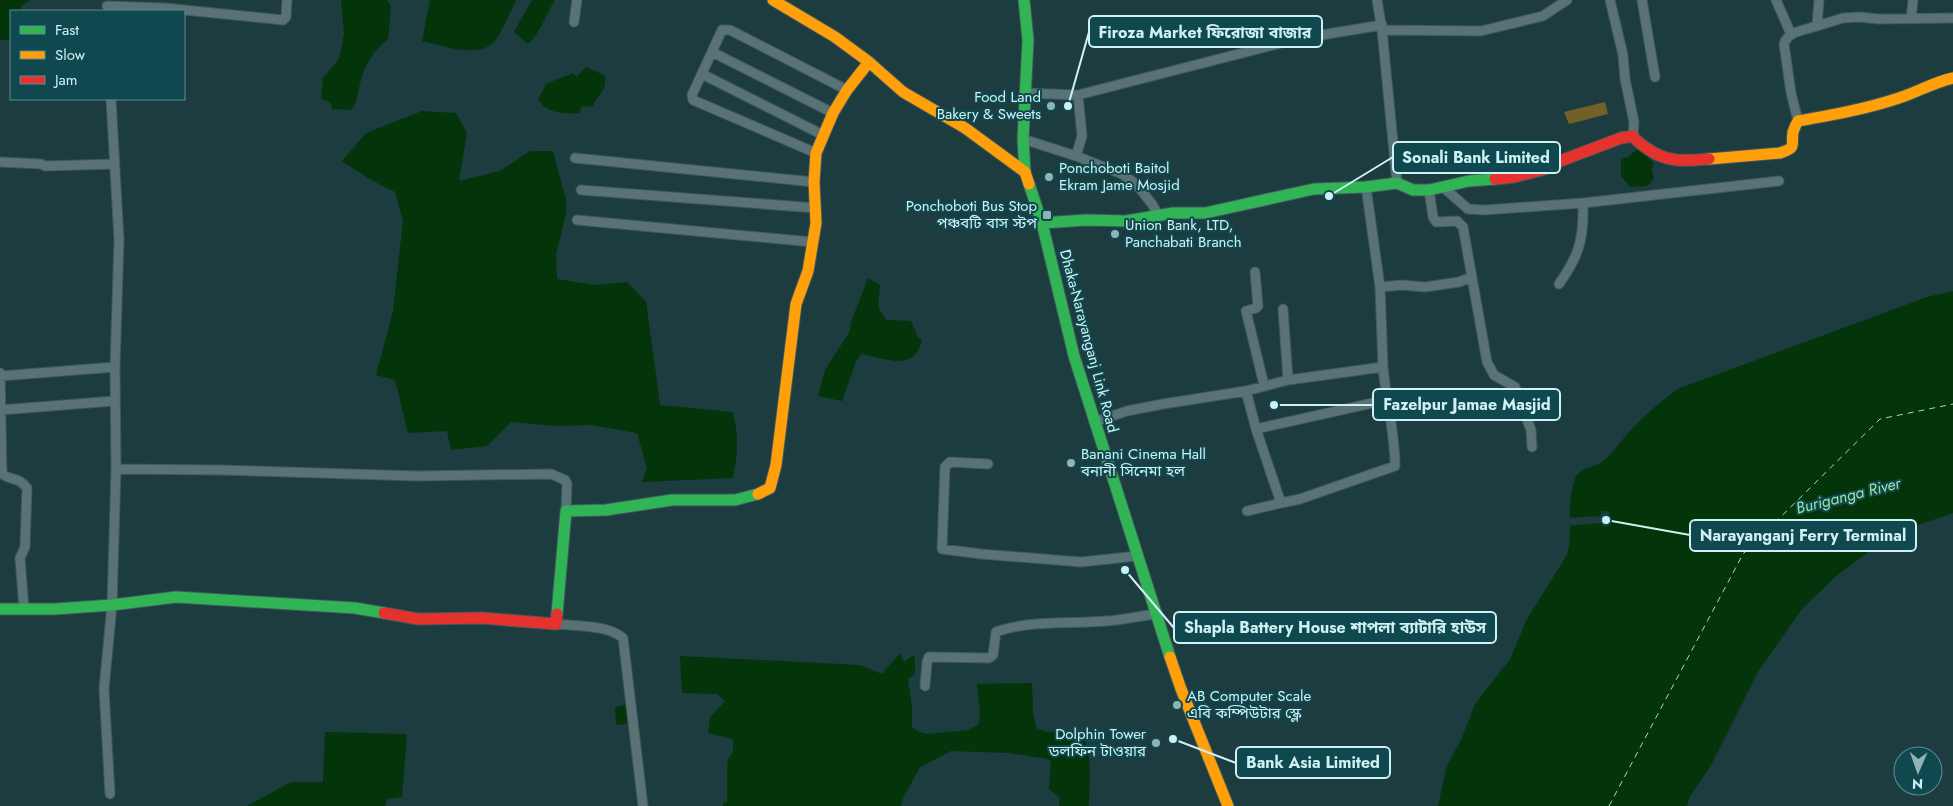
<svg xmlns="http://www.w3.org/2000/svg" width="1953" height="806" font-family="Jost,'Noto Sans Bengali',sans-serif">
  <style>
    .green { fill: #735f28 }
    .water { fill: #03340a }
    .pier { fill: #1d3c40 }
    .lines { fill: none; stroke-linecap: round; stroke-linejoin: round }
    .ferry { stroke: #9de59d; stroke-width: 1; stroke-dasharray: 6 5; stroke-linecap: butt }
    .street-casing { stroke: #40585b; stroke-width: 11 }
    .fast-casing { stroke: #40585b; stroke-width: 13 }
    .slow-casing { stroke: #40585b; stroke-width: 13 }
    .jam-casing { stroke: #40585b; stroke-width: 13 }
    .street { stroke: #587275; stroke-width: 9 }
    .fast { stroke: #30b455; stroke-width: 11 }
    .slow { stroke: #ff9f0a; stroke-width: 11 }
    .jam { stroke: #e5322d; stroke-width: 11 }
    .poi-dot { fill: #91b2b6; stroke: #0f484e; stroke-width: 2 }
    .labels { text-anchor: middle; stroke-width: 4; stroke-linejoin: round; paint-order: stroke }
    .poi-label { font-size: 15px; fill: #cff1f5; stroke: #0f484e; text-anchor: start }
    .street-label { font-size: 15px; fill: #cff1f5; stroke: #0f484e }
    .water-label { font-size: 16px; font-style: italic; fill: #9de59d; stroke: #0f484e }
    .leader { fill: none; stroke: #cff1f5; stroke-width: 2 }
    .callout-dot { fill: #cff1f5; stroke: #0f484e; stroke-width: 2 }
    .callout { fill: #0f484e; stroke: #cff1f5; stroke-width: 2 }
    .callout-label { font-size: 16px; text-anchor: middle; font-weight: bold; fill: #cff1f5 }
  </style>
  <rect width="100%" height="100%" fill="#1d3c40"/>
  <!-- green -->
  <path class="green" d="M1605,102l3,12 -39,10 -5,-12z"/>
  <!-- water -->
  <path class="water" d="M0,0h30l-9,6 1,5h-11v29h-11z
    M341,0h46l4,7 -3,32c-16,12 -25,29 -29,49 -2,11 -2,13 -8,22l-19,-1 -1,-6 -10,-5 2,-20 16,-19 5,-25z
    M430,0h86c-5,11 -15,34 -22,42 -16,17 -54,3 -72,-1z
    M532,0h23c-10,16 -14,32 -27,44l-14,-12z
    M586,67l18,8c5,14 -6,19 -11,31l-12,1 -1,6c-17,1 -31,1 -42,-13l8,-16 27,-11 3,4z
    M422,111l34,2 11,20 -8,48 41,-10 30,-20h23l13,49v14l-10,41 1,24 38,6 32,-3 19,19 14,104 73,7c6,26 5,40 0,66l-91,4 5,-14 -10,-35 -46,-8 -35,1 -45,-4 -24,24 -36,4 -4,-19 -39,2 -13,-53 -19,-5 17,-64 10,-90 -8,-29 -24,-12 -29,-19 24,-28z
    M1636,150h3l15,13c-3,10 -3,5 0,15l-6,8 -18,1 -9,-11v-17l7,-2z
    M868,278l12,7 -2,22 8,13 25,1 7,16 4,3c-8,33 -37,18 -61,14l-5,8 -14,39 -24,-5 7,-26 25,-39 1,-9z
    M1953,291v222l-32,11 -46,23 -39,29 -34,33 -43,61 -49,97 -20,29 -3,10h-249l8,-38 16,-30 13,-34 35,-45 17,-40 40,-64c7,-26 -2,-48 8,-76 5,-13 18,-10 28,-18 11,-8 18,-21 28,-31 15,-16 31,-30 49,-42l247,-91z
    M900,653l4,9 10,-7 1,5v14l-7,5 4,28v20l7,5 9,2 40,-4 11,-6 1,-12 -3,-28 55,-1 1,27 3,18 10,4 33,-2c15,21 10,51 10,76h-30l1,-8 -11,-9 2,-27 -3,-3 -39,-6 -58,-2 -31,16 -17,31 -2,8h-178l1,-4h3v-31l1,-12 5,-7v-13l-25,-6 2,-16 15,-16 -8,-7 -35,-1 -2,-37 180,9 22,9z
    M630,704l2,18 -12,3h-4l-1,-18z
    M325,732l82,2 -5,63 -15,2 -2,7h-138l44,-24h32z"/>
  <!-- pier -->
  <path class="pier" d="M1601,511h8l1,14 -8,1v-3l-36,3v-8l35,-2z"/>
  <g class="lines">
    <!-- ferry -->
    <path class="ferry" d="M1609,806l134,-252 137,-135 73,-15"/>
    <!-- street casing -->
    <g class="street-casing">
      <path id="street" d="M1377,0l5,30 15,153
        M1610,0l13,55 2,24 9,43 -1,14
        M1642,0l13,77
        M1776,0l15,34
        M107,6l58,2 118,12 3,-3 1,-17
        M1911,19l2,-19
        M574,22l3,-22
        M1817,26l26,-8 17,-1 18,2 75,-1
        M1382,30l99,1 62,-15 24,-16
        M712,52l121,61
        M702,74l121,61
        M1026,93l52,2 219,-56 85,-14
        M1798,121l-7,-28 -7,-49c4,-13 21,-14 33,-18l2,-26
        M1023,139l53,17 46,18 15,11 15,19 6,11
        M816,153l-123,-53 -1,-5 30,-65h8l117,60
        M1076,156l6,-20 -4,-41
        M575,158l239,24
        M0,162l41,2 4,2 69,-2
        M1443,187l25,22 17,1 98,-7c1,36 -4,53 -24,81
        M581,190l235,18
        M1429,190l4,27 3,5 21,-1 6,6 24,135 7,13 21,12 16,43 1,17
        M1583,203l196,-22
        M577,220l236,22
        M1255,272l3,34 -2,2 -10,3 18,74
        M1380,287l22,-2 23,2 34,-5 13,-5
        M1283,309l5,71
        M1383,367c3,33 12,66 12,99l-95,33 -19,4 -25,-74 130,-29
        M0,373l2,101c9,7 16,2 25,14l-2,59 -5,11 4,51
        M0,376l115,-9
        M1246,391l10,38
        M0,410l114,-9
        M1094,422l33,-11 36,-7 83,-13 42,-11 95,-13 -3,-80 -14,-100
        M988,464l-38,-2 -5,5 -3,82 39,5 100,8 56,-6
        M116,469l105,1 196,6 134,-2 14,6 2,4 -1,27
        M1247,511l34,-8
        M556,624c20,2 53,1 67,14l20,168
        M925,686l2,-24 2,-5 60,1 4,-3 3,-23c31,-12 77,-8 110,-11 17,-1 33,-5 50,-7
        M110,794l-6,-105 8,-84 4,-136 -1,-102 4,-127 -8,-141"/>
    </g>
    <!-- fast casing -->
    <g class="fast-casing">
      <path id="fast" d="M1024,0l4,40 -5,99 2,33
        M1029,184l13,39 32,133 96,301
        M1042,223l44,-3 40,1 47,-8h32l109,-24 52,-2 31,-4 16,7h16l40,-9 26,-2
        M0,609h55l57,-4 64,-8 179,11 29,5
        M557,614l9,-103 40,-1 66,-10h63l23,-6"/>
    </g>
    <!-- slow casing -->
    <g class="slow-casing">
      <path id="slow" d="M773,0l62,37 34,25 34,30 62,36 60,44 4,12
        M1709,159l71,-6c17,-6 11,-6 13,-21 1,-3 3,-8 5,-11 34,-6 68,-12 101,-23 19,-6 35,-16 54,-20
        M758,494l12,-6 6,-23 20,-161 12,-33 8,-48 -2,-41 2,-29 17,-40 14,-23 22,-28
        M1170,657l11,32 47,117"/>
    </g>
    <!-- jam casing -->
    <g class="jam-casing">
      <path id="jam" d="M1495,179l19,-2 31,-8 15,-8 61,-23 12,-2c4,6 9,9 15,13 19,14 39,12 61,10
        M384,613l34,6 64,-1 74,6 1,-10"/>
    </g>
    <!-- street -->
    <use href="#street" class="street"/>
    <!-- fast -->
    <use href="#fast" class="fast"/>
    <!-- slow -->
    <use href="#slow" class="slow"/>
    <!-- jam -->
    <use href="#jam" class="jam"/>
  </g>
  <!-- markers -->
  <g class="poi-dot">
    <circle cx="1051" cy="106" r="5"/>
    <circle cx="1049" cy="177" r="5"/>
    <rect x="1042" y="210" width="10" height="10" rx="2.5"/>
    <circle cx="1115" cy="234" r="5"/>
    <circle cx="1071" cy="463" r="5"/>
    <circle cx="1177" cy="705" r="5"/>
    <circle cx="1156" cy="743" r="5"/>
  </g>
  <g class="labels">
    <!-- poi labels -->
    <g class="poi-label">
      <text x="1041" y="102" text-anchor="end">Food Land<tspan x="1041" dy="17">Bakery &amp; Sweets</tspan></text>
      <text x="1059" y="173">Ponchoboti Baitol<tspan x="1059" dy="17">Ekram Jame Mosjid</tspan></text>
      <text x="1037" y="211" text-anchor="end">Ponchoboti Bus Stop<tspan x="1037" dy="17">পঞ্চবটি বাস স্টপ</tspan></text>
      <text x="1125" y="230">Union Bank, LTD,<tspan x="1125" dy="17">Panchabati Branch</tspan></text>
      <text x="1081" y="459">Banani Cinema Hall<tspan x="1081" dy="17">বনানী সিনেমা হল</tspan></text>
      <text x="1187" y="701">AB Computer Scale<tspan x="1187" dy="17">এবি কম্পিউটার স্কেল</tspan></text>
      <text x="1146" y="739" text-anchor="end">Dolphin Tower<tspan x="1146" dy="17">ডলফিন টাওয়ার</tspan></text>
    </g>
    <!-- street labels -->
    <g class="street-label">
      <text transform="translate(1089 341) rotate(75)" y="5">Dhaka-Narayanganj Link Road</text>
    </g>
    <!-- water labels -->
    <g class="water-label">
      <text transform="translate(1848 495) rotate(-14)" y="6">Buriganga River</text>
    </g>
  </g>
  <!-- callouts -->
  <path class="leader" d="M1068 106L1089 32M1329 196L1393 157M1274 405L1373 405M1606 520L1690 535M1125 570L1174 628M1173 739L1236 763"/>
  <g class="callout-dot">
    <circle cx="1068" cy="106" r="5"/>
    <circle cx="1329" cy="196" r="5"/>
    <circle cx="1274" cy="405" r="5"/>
    <circle cx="1606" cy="520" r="5"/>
    <circle cx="1125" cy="570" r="5"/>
    <circle cx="1173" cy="739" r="5"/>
  </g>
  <g class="callout">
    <rect x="1089" y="16" width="233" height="31" rx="5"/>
    <rect x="1393" y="142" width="167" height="31" rx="5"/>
    <rect x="1373" y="389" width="187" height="31" rx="5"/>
    <rect x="1690" y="520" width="226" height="31" rx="5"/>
    <rect x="1174" y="612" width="322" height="31" rx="5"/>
    <rect x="1236" y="747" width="154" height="31" rx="5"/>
  </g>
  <g class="callout-label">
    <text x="1205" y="38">Firoza Market ফিরোজা বাজার</text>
    <text x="1476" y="163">Sonali Bank Limited</text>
    <text x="1467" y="410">Fazelpur Jamae Masjid</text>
    <text x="1803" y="541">Narayanganj Ferry Terminal</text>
    <text x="1335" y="633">Shapla Battery House শাপলা ব্যাটারি হাউস</text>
    <text x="1313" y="768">Bank Asia Limited</text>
  </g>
  <!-- legend -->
  <rect x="10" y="10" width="175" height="90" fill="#0f484e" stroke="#5c8c91"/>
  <rect x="20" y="26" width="25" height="8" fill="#30b455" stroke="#5c8c91"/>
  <text x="55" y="35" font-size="15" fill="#cff1f5">Fast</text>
  <rect x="20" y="51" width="25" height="8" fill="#ff9f0a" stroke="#5c8c91"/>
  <text x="55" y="60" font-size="15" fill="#cff1f5">Slow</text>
  <rect x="20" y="76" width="25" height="8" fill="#e5322d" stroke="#5c8c91"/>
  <text x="55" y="85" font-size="15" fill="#cff1f5">Jam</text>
  <!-- north arrow -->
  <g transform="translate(1918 771) rotate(182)"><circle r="24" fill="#0f484e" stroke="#5c8c91"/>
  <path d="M0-4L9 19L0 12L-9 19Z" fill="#91b2b6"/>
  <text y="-8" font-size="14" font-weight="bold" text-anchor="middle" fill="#cff1f5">N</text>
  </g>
</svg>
